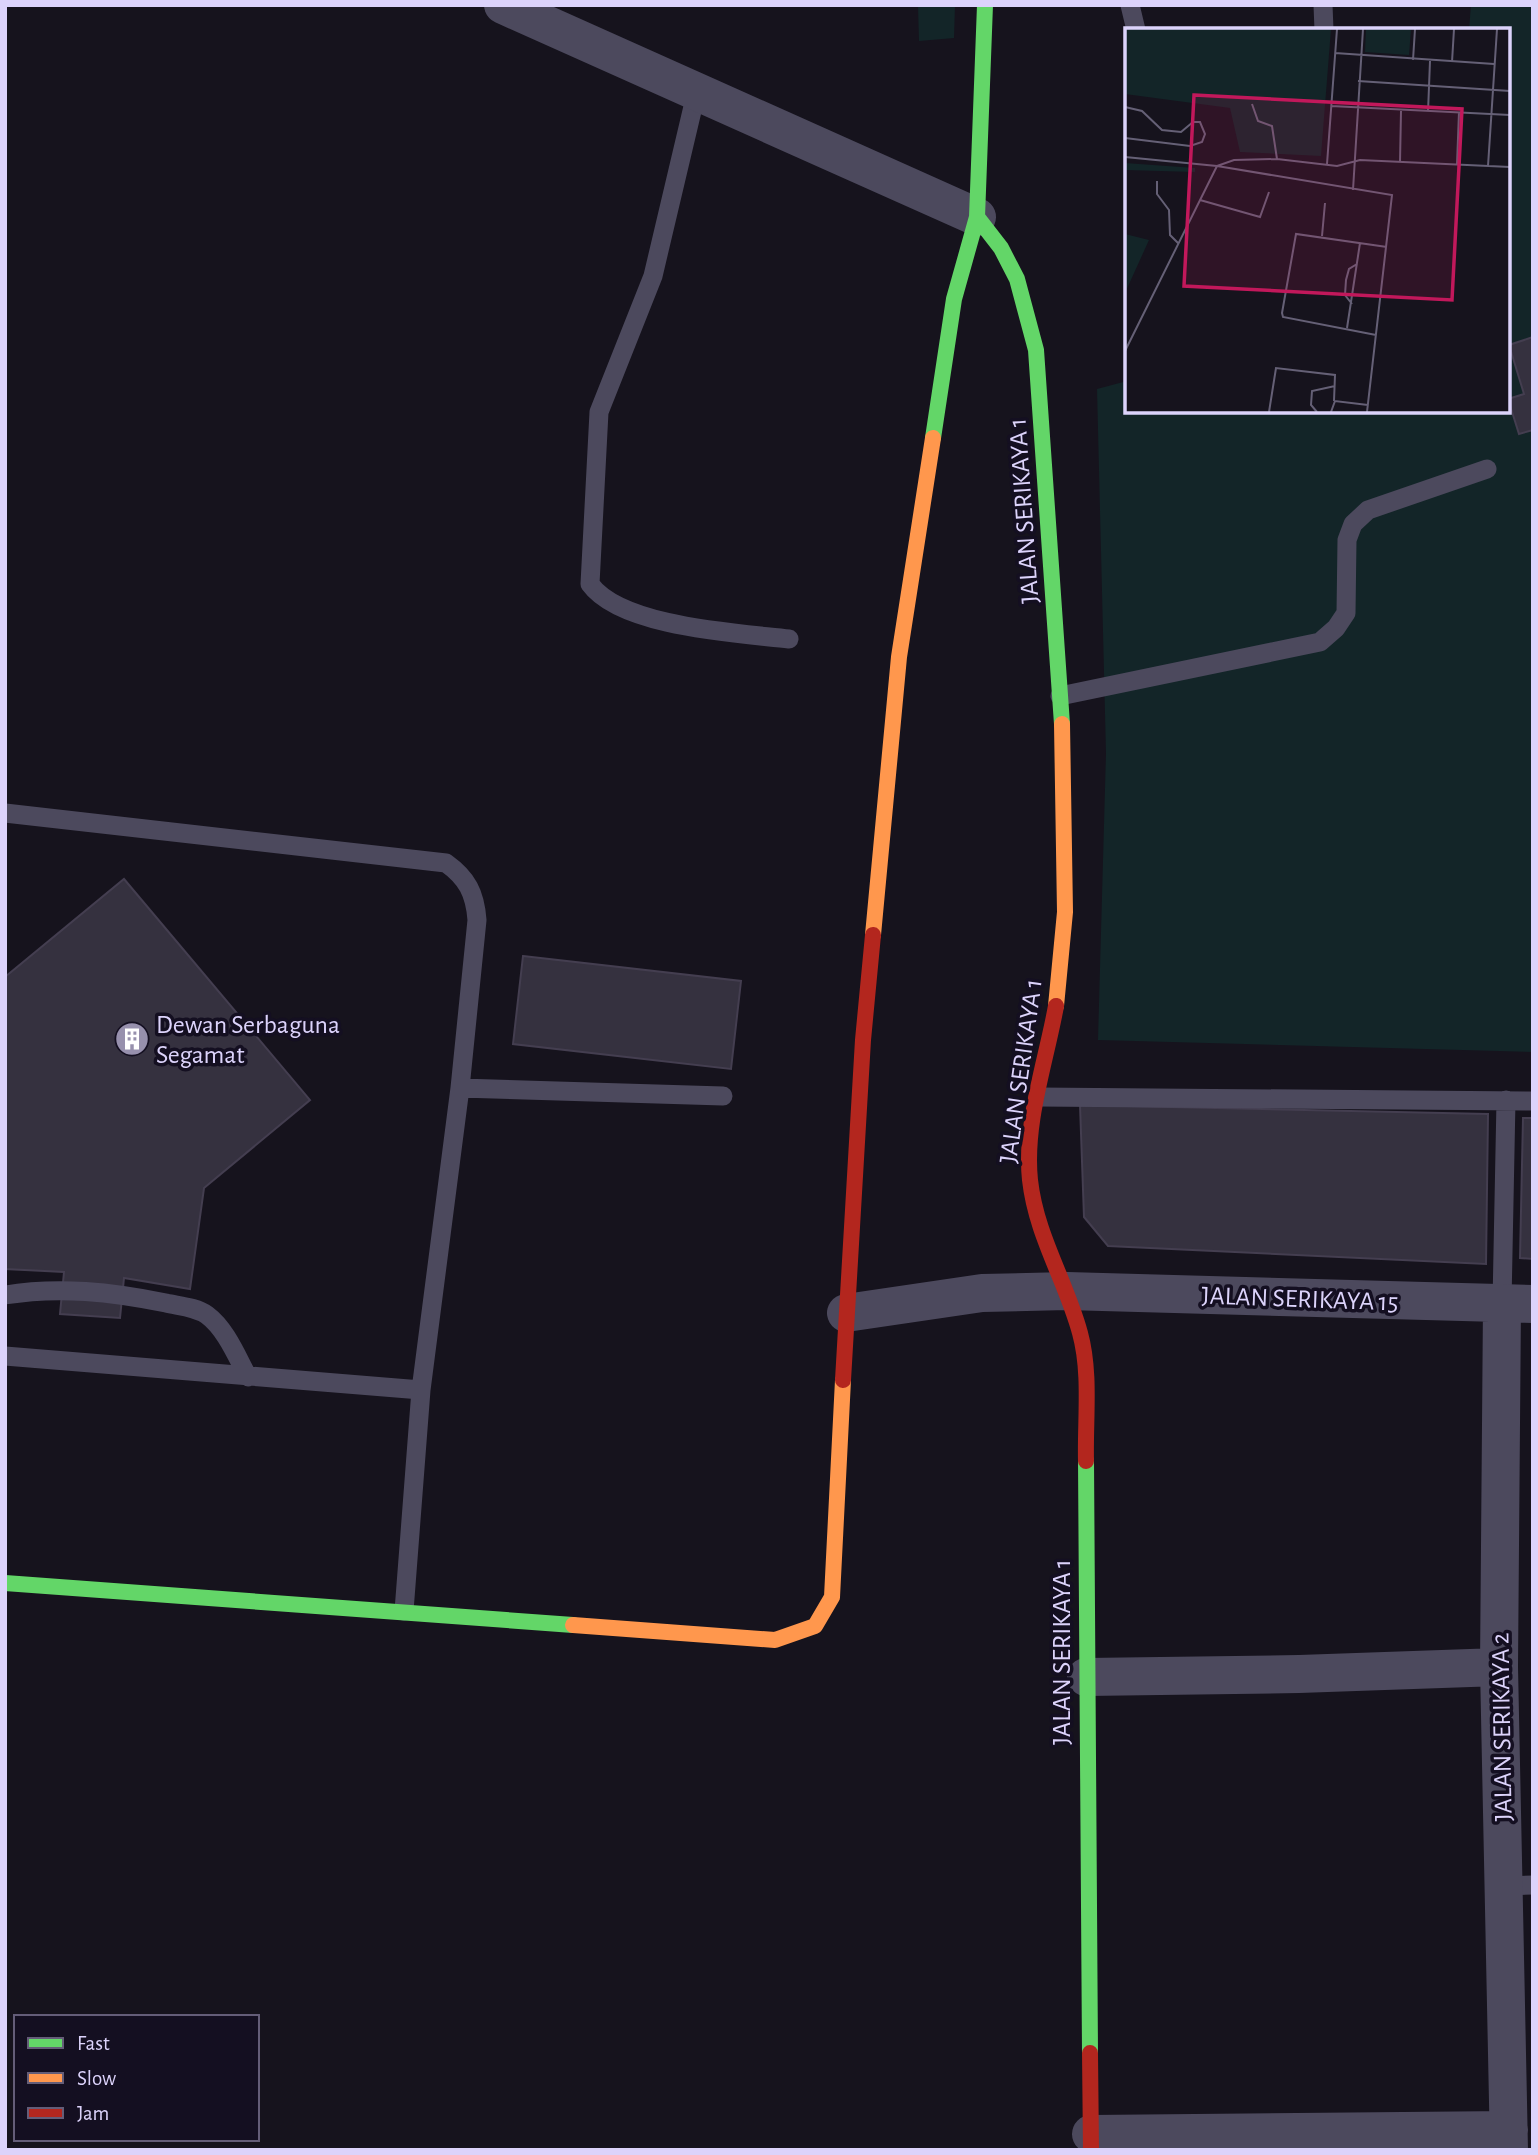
<svg xmlns="http://www.w3.org/2000/svg" width="1538" height="2155" font-family="'Alegreya Sans',sans-serif">
  <style>
    .green { fill: #132528 }
    .building { fill: #35313f; stroke: #443e50; stroke-width: 2 }
    .lines { fill: none; stroke-linecap: round; stroke-linejoin: round }
    .lane { stroke: #4c495d; stroke-width: 19 }
    .street { stroke: #4c495d; stroke-width: 38 }
    .fast { stroke: #63d668; stroke-width: 16 }
    .slow { stroke: #ff974d; stroke-width: 16 }
    .jam { stroke: #b3261e; stroke-width: 16 }
    .labels { text-anchor: middle; stroke-width: 7; stroke-linejoin: round; paint-order: stroke }
    .street-label { font-size: 26px; fill: #dcd3fb; stroke: #140f21 }
    .poi-label { font-size: 26px; fill: #dcd3fb; stroke: #140f21; text-anchor: start }
    .inset-road { fill: none; stroke: #656076; stroke-width: 2 }
    .view { fill: #c2185b; fill-opacity: 0.15; stroke: #c2185b; stroke-width: 3.5 }
    .inset-edge { fill: none; stroke: #dcd3fb; stroke-width: 3.5 }
  </style>
  <rect width="100%" height="100%" fill="#16131d"/>
  <!-- green -->
  <path class="green" d="M918,5h37l-1,33 -35,3z
    M1471,5h62v1047l-435,-12 8,-287 -9,-364 30,-8v30h381v-381h-39z"/>
  <!-- building -->
  <path class="building" d="M1533,337v93l-14,4 -11,-35 16,-5 -15,-49z
    M124,879l186,221 -106,88 -14,101 -66,-11 -4,40 -60,-4 4,-42 -59,-3v-292z
    M523,956l218,25 -10,88 -218,-25z
    M1080,1105l408,9 -2,150 -378,-18 -24,-29z
    M1523,1118h10v141l-13,-1z"/>
  <g class="lines">
    <!-- lane -->
    <path class="lane" d="M1130,5l6,25
      M1323,5l1,25
      M696,94l-43,182 -54,136 -9,172c31,43 147,49 199,55
      M1060,696l260,-54 16,-14 10,-15 1,-73 6,-16 15,-14 119,-41
      M5,813l441,50c21,15 29,30 31,57l-17,168 -39,302 -17,221
      M460,1088l263,8
      M1038,1097l495,4
      M5,1295c54,-9 107,-3 161,8 13,3 30,4 41,12 19,14 30,42 41,62
      M1502,1303l4,-203
      M5,1356l416,34
      M1503,1886l30,-1"/>
    <!-- street -->
    <path class="street" d="M503,5l474,212
      M1502,1303l-3,364 10,483
      M846,1313l136,-20 85,-2 466,13
      M1086,1677l213,-3 200,-7
      M1091,2134l418,-4"/>
    <!-- fast -->
    <path class="fast" d="M977,217l24,31 16,31 19,71 26,374
      M933,438l21,-139 23,-82 8,-212
      M1086,1461l4,592
      M5,1583l568,42"/>
    <!-- slow -->
    <path class="slow" d="M873,935l26,-278 34,-219
      M1056,1006l9,-94 -3,-188
      M573,1625l202,15 40,-14 17,-29 11,-217"/>
    <!-- jam -->
    <path class="jam" d="M1056,1006c-10,56 -32,117 -26,174 6,55 36,101 50,153 11,40 5,86 6,128
      M843,1380l20,-340 10,-105
      M1090,2053l1,97"/>
  </g>
  <!-- icons -->
  <defs>
    <g id="building-disc" transform="scale(1.75)"><circle r="9.5" fill="#9790ad" stroke="#140f21"/><path d="M-4-6H4V6H1V3H-1V6H-4ZM-2.5-4.3h1.7v1.8h-1.7ZM.8-4.3h1.7v1.8H.8ZM-2.5-1h1.7V.8h-1.7ZM.8-1h1.7V.8H.8Z" fill="#fff"/></g>
  </defs>
  <g fill-rule="evenodd">
    <use href="#building-disc" x="132" y="1039"/>
  </g>
  <g class="labels">
    <!-- street labels -->
    <g class="street-label">
      <text transform="translate(1023 511) rotate(-94)" y="9">JALAN SERIKAYA 1</text>
      <text transform="translate(1020 1071) rotate(-82)" y="9">JALAN SERIKAYA 1</text>
      <text transform="translate(1300 1298) rotate(2)" y="9">JALAN SERIKAYA 15</text>
      <text transform="translate(1061 1652) rotate(-90)" y="9">JALAN SERIKAYA 1</text>
      <text transform="translate(1501 1727) rotate(-91)" y="9">JALAN SERIKAYA 2</text>
    </g>
    <!-- poi labels -->
    <g class="poi-label">
      <text x="156" y="1033">Dewan Serbaguna<tspan x="156" dy="30">Segamat</tspan></text>
    </g>
  </g>
  <!-- overview -->
  <g transform="translate(1125 28)">
    <rect width="385" height="385" fill="#16131d"/>
    <path d="M0,1h206l-10,127 -81,-4 -10,-44 -105,-14zM241,1h45l-2,26 -44,-3zM0,135l70,5v4l-70,-2zM0,206l24,6 -24,53z" fill="#132528"/>
    <path class="inset-road" d="M210,25l159,11M288,32l2,-31M327,34l2,-33M233,53l152,10M127,76l6,17 14,5 5,33M206,78l179,9M0,79l17,4 20,19 19,2 12,-10h7l5,12 -3,8 -12,4 -65,-8M303,84l2,-51M0,129l92,9 175,29 -25,217M275,134l1,-51M202,136l10,-135M332,136l2,-52M92,138l17,-6 43,-1 60,7 23,-6 150,7M363,138l9,-137M32,153v13l12,16 1,25 8,8M228,162l10,-161M75,172l60,17 9,-25M197,208l3,-33M227,276l-7,-9 1,-15 3,-11 8,-5M222,300l13,-85M251,307l-93,-18 -1,-4 14,-79 91,13M0,323l92,-185M144,384l7,-44 59,7 -1,26M192,384l-6,-7 1,-14 23,-5M206,384l4,-11 33,4"/>
    <path class="view" d="M69,67l268,14 -10,191 -268,-14z"/>
    <rect width="385" height="385" class="inset-edge"/>
  </g>
  <!-- border -->
  <rect width="1538" height="2155" fill="none" stroke="#dcd3fb" stroke-width="14"/>
  <!-- legend -->
  <rect x="14" y="2015" width="245" height="126" fill="#140f21" stroke="#645d78" stroke-width="2"/>
  <rect x="28" y="2038" width="35" height="10" fill="#63d668" stroke="#645d78" stroke-width="2"/>
  <text x="77" y="2050" font-size="21" fill="#dcd3fb">Fast</text>
  <rect x="28" y="2073" width="35" height="10" fill="#ff974d" stroke="#645d78" stroke-width="2"/>
  <text x="77" y="2085" font-size="21" fill="#dcd3fb">Slow</text>
  <rect x="28" y="2108" width="35" height="10" fill="#b3261e" stroke="#645d78" stroke-width="2"/>
  <text x="77" y="2120" font-size="21" fill="#dcd3fb">Jam</text>
</svg>
